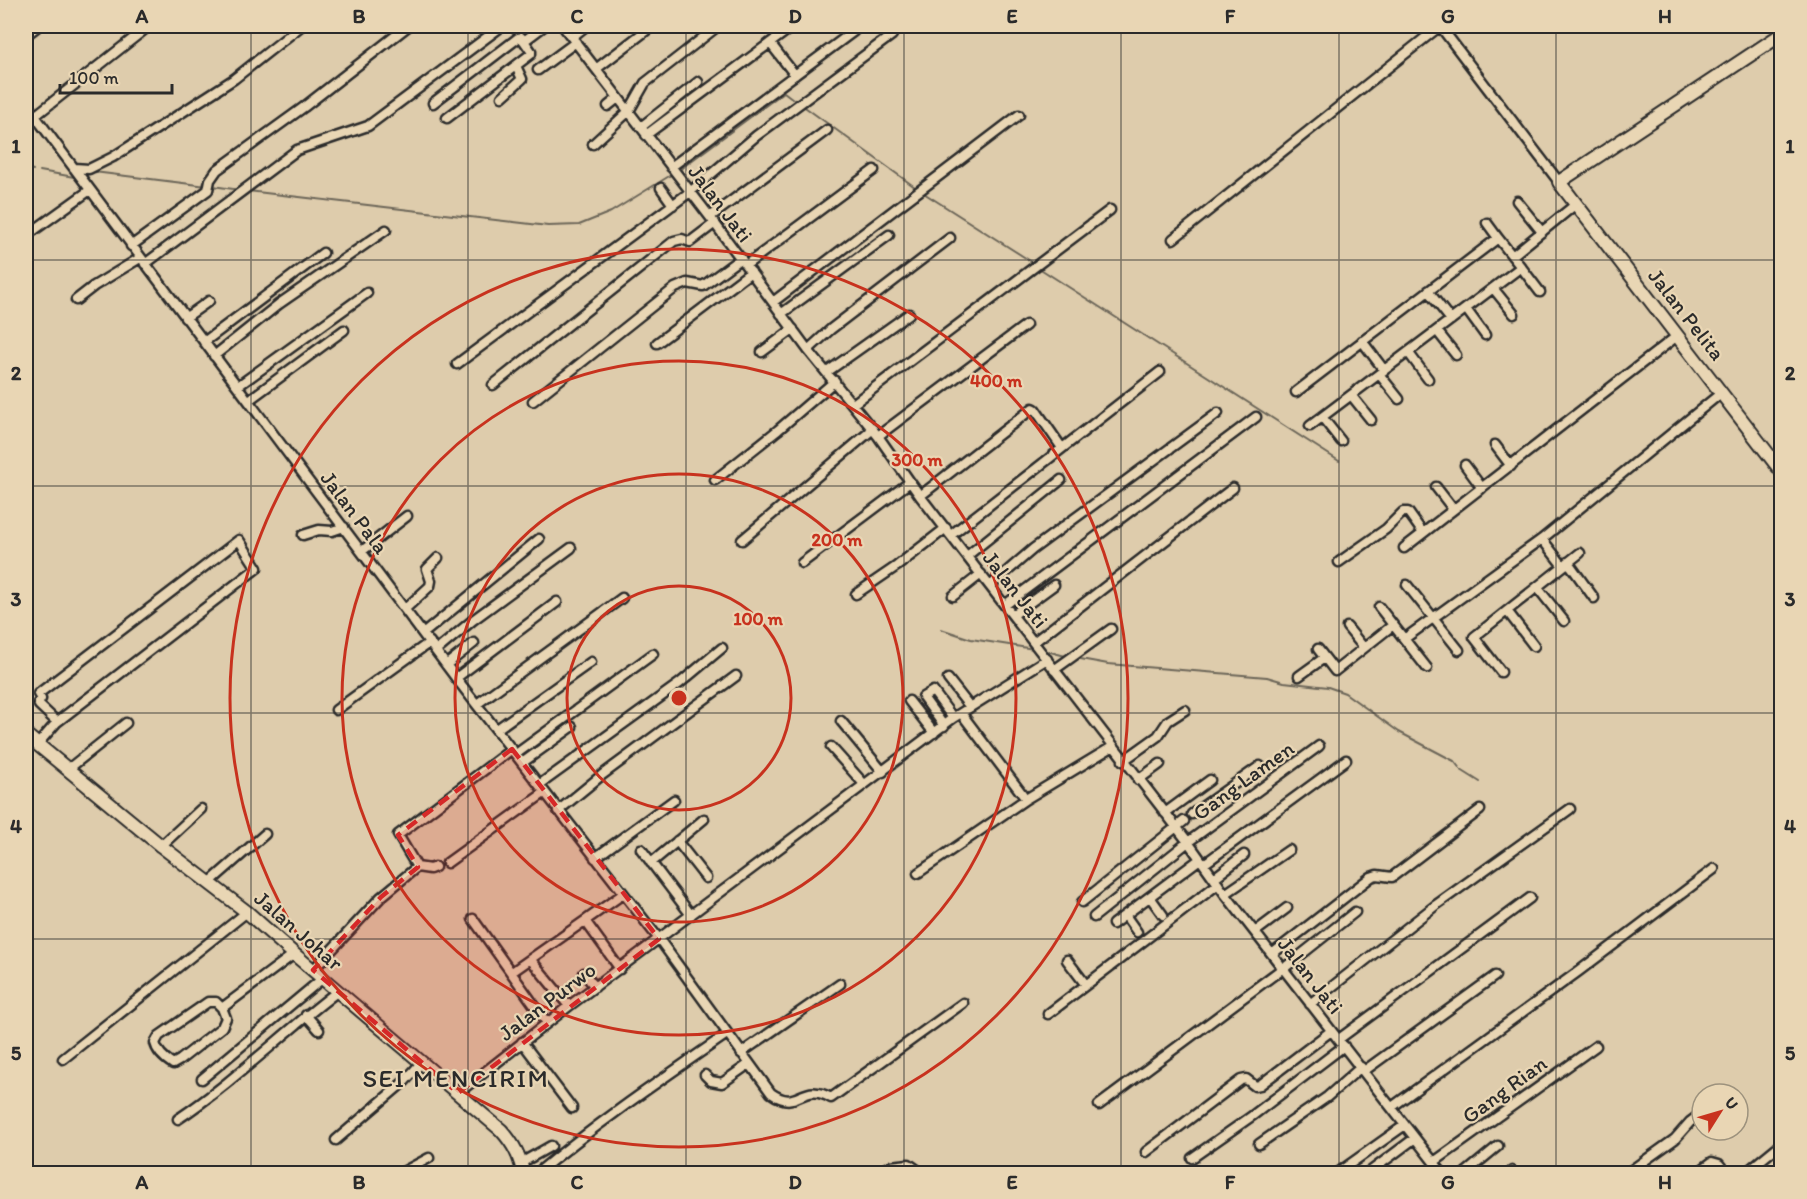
<svg xmlns="http://www.w3.org/2000/svg" width="1807" height="1199" font-family="Itim,sans-serif">
  <style>
    .lines { fill: none; stroke-linecap: round; stroke-linejoin: round }
    .stream { stroke: #6c6659; stroke-width: 2 }
    .street-casing { stroke: #2b2b2b; stroke-width: 13 }
    .secondary-casing { stroke: #2b2b2b; stroke-width: 16 }
    .street { stroke: #e9d6b4; stroke-width: 8 }
    .secondary { stroke: #e9d6b4; stroke-width: 12 }
    .marked { fill: #d62828; fill-opacity: 0.2; stroke: #d62828; stroke-width: 4.5; stroke-dasharray: 12 8; stroke-linejoin: round }
    .grid { fill: none; stroke: #2b2b2b; stroke-width: 1.5; stroke-opacity: 0.55 }
    .ring { fill: none; stroke: #c8321e; stroke-width: 3 }
    .labels { text-anchor: middle; stroke-width: 4.5; stroke-linejoin: round; paint-order: stroke }
    .street-label { font-size: 22px; fill: #2b2b2b; stroke: #e9d6b4 }
    .quarter-label { font-size: 26px; letter-spacing: 1.5px; fill: #2b2b2b; stroke: #e9d6b4 }
    .centre { fill: #c8321e; stroke: #e9d6b4; stroke-width: 3 }
    .ring-label { font-size: 18px; text-anchor: middle; font-weight: bold; fill: #c8321e; stroke: #e9d6b4; stroke-width: 4.5; stroke-linejoin: round; paint-order: stroke }
    .neatline { fill: none; stroke: #2b2b2b; stroke-width: 2 }
    .grid-label { font-size: 20px; text-anchor: middle; font-weight: bold; fill: #2b2b2b }
  </style>
  <rect width="100%" height="100%" fill="#deccac"/>
  <filter id="ink" filterUnits="userSpaceOnUse"><feTurbulence type="fractalNoise" baseFrequency=".0167" numOctaves="2"/><feDisplacementMap in="SourceGraphic" scale="12" xChannelSelector="R" yChannelSelector="G"/><feConvolveMatrix kernelMatrix="1 2 1 2 8 2 1 2 1" color-interpolation-filters="sRGB"/></filter>
  <g filter="url(#ink)">
    <g class="lines">
      <!-- stream -->
      <path class="stream" d="M802,105l117,85 116,74
        M26,168l7,2
        M40,171l34,6
        M94,172l113,14
        M213,186l27,4
        M248,191l300,35 31,-1 32,-13 68,-42 105,-78 13,10
        M1039,268l300,193
        M941,629l30,10 63,10
        M1043,650l26,7
        M1075,658l33,6 159,13 17,5 44,5 17,6 54,39 55,29 7,9 19,12"/>
      <!-- street casing -->
      <g class="street-casing">
        <path id="street" d="M563,26l147,191 98,133 70,86 42,60 268,346 37,52 218,280
          M1440,26l119,156
          M26,35l12,-9
          M572,37l14,-11
          M770,43l25,32
          M596,69l56,-43
          M538,70l38,-28
          M502,97l20,-18 -6,-13
          M433,103l85,-65 3,-1 3,4
          M26,104l430,574 203,261 112,154c28,20 30,-13 60,5l132,-95
          M608,106l10,-8
          M447,118l84,-64v-3l-7,-10 20,-15
          M26,123l123,-97
          M641,127l57,-45
          M646,135l147,-109
          M593,144l36,-33 16,-28 73,-57
          M671,167l183,-136
          M74,168l15,1 24,-12 121,-78 67,-53
          M661,188l12,17
          M1517,201l25,31
          M710,217l117,-87
          M1487,223l11,15
          M26,236l64,-46
          M1173,239l267,-213
          M131,246l77,-56 2,-10 7,-10 87,-63 104,-81
          M1512,256l64,-52
          M145,264l152,-114 71,-24 134,-100
          M746,265l128,-95
          M1521,267l19,25
          M1493,288l21,26
          M1428,291l23,29
          M76,300l18,-14 46,-28
          M773,302l246,-187
          M1466,309l19,26
          M781,314l108,-79
          M185,318l24,-17
          M1437,331l19,24
          M1362,341l22,29
          M204,342l119,-89
          M657,343l94,-71
          M808,350l23,-21 119,-91
          M762,352l31,-23
          M1408,352l20,27
          M214,356l65,-52 107,-74
          M457,364l233,-172 66,-56 136,-101
          M827,372l82,-58
          M1379,374l20,25
          M493,385l181,-144 8,-2 8,3 25,-19
          M238,386l129,-93
          M1296,392l202,-154 23,29 -211,159
          M1351,395l20,25
          M249,400l95,-70
          M533,401l142,-113 12,-5 16,3 38,-28
          M853,404l257,-194
          M1322,417l19,24
          M878,436l148,-111
          M1495,445l16,21
          M1465,465l17,23
          M715,480l63,-50 57,-49
          M1436,487l17,22
          M920,496l113,-88 2,1 27,39
          M303,535l16,-5 13,1 12,-4
          M951,535l209,-163
          M1542,539l21,27
          M742,540l131,-111
          M1404,548l273,-212
          M362,551l45,-35
          M967,556l94,-76
          M1339,562l47,-33 17,-17h5l15,21
          M1568,562l26,36
          M802,563l108,-81
          M1407,585l52,65
          M990,586l43,-37 185,-136
          M1537,587l27,34
          M856,594l41,-28 49,-38
          M953,596l28,-22
          M1005,605l251,-188
          M1379,607l48,61
          M405,609l25,-23 1,-5 -4,-12 11,-11
          M1507,611l27,35
          M1013,615l41,-30
          M1347,627l17,21
          M424,633l115,-94
          M1404,639l138,-100 179,-146
          M1034,642l199,-154
          M1318,649l17,22 58,-46
          M436,651l37,-31 98,-72
          M446,665l28,-22
          M1054,670l57,-41
          M1501,672l-27,-35 106,-84
          M1299,676l25,-18
          M456,678l101,-76
          M948,679l22,28
          M909,701l25,32
          M477,704l145,-106
          M336,710l94,-68
          M961,713l65,86
          M841,721l42,51
          M944,726l-21,-29 10,-6 20,27
          M497,729l94,-67
          M37,745l20,-23 200,-154 -18,-28 -201,154 3,5 -3,4 1,2 18,17
          M831,747l33,37
          M516,754l137,-100
          M1123,761l35,-25 10,-15 17,-11
          M522,763l50,-36
          M67,770l59,-47
          M1138,780l22,-16
          M539,785l141,-102 42,-35
          M558,811l44,-36 134,-99
          M1165,813l45,-33
          M1192,814l68,-48
          M677,841l29,37
          M161,846l40,-37
          M641,849l50,66
          M595,858l79,-58
          M447,863l97,-70
          M651,863l53,-44
          M1204,864l142,-104
          M417,867l-19,-32 114,-86
          M417,867l13,2 5,-2
          M918,873l108,-74 86,-52
          M1214,878l30,-23
          M209,883l56,-49
          M1225,894l64,-44
          M1150,897l13,18
          M1082,902l102,-81
          M1125,915l12,17
          M1094,917l94,-75 131,-96
          M473,919l74,104
          M586,922l34,47
          M1113,924l87,-65
          M1255,932l32,-24
          M1272,954l99,-77 6,-2 15,2 88,-67
          M531,960l38,46
          M1067,960l19,25
          M1283,969l72,-57
          M313,970l68,-73 36,-30
          M512,972l111,-78
          M584,973l11,14
          M1310,1004l126,-99 134,-96
          M222,1008l4,10 -4,9 -42,33 -7,4c-8,-5 -16,-12 -18,-21l4,-7 49,-34h8l6,6 72,-54
          M1048,1014l170,-130
          M306,1015l13,15
          M1339,1039l191,-141
          M522,1042l50,66
          M741,1053l99,-69
          M63,1059l184,-147
          M1364,1071l131,-95
          M705,1075l6,6 11,2 27,-19
          M202,1079l121,-101
          M458,1093l111,-87 384,-288 94,-59
          M1099,1105l184,-137
          M1392,1107l187,-136 135,-102
          M178,1119c57,-38 106,-87 160,-128
          M336,1140l69,-59 16,-18
          M1259,1144l68,-47 34,-30
          M1146,1152l95,-72 5,-1 9,7 5,-1 71,-54
          M1192,1158l60,-42 92,-70
          M1434,1162l162,-116
          M521,1163l30,-17
          M399,1174l30,-16
          M536,1174c61,-51 126,-95 191,-140
          M884,1174l-2,-3 9,-5 18,-2 14,10
          M1336,1174l69,-49
          M1367,1174l48,-36
          M1464,1174l34,-28
          M1509,1174l3,-3
          M1626,1174l49,-35 15,-17 12,-9
          M1696,1174l16,-12 7,2 8,10
          M1744,1174l38,-31"/>
      </g>
      <!-- secondary casing -->
      <g class="secondary-casing">
        <path id="secondary" d="M1782,34l-223,148 223,290
          M26,735l135,111 86,66 47,42 207,176c12,13 20,26 22,44"/>
      </g>
      <!-- street -->
      <use href="#street" class="street"/>
      <!-- secondary -->
      <use href="#secondary" class="secondary"/>
    </g>
  </g>
  <!-- marked area -->
  <path class="marked" d="M512,749l147,190 -201,154 -145,-123 68,-73 37,-30 -20,-32z"/>
  <!-- grid -->
  <path class="grid" d="M251,26v1148M468,26v1148M686,26v1148M904,26v1148M1121,26v1148M1339,26v1148M1556,26v1148M26,260h1756M26,486h1756M26,713h1756M26,939h1756"/>
  <!-- distance rings -->
  <g class="ring">
    <circle cx="679" cy="698" r="112"/>
    <circle cx="679" cy="698" r="224"/>
    <circle cx="679" cy="698" r="337"/>
    <circle cx="679" cy="698" r="449"/>
  </g>
  <g class="labels">
    <!-- street labels -->
    <g class="street-label">
      <text transform="translate(721 203) rotate(53)" y="8">Jalan Jati</text>
      <text transform="translate(1687 314) rotate(52)" y="8">Jalan Pelita</text>
      <text transform="translate(355 512) rotate(53)" y="8">Jalan Pala</text>
      <text transform="translate(1016 589) rotate(52)" y="8">Jalan Jati</text>
      <text transform="translate(1243 780) rotate(-36)" y="8">Gang Lamen</text>
      <text transform="translate(299 930) rotate(41)" y="8">Jalan Johar</text>
      <text transform="translate(1311 975) rotate(52)" y="8">Jalan Jati</text>
      <text transform="translate(547 1001) rotate(-37)" y="8">Jalan Purwo</text>
      <text transform="translate(1504 1089) rotate(-36)" y="8">Gang Rian</text>
    </g>
    <!-- quarter labels -->
    <g class="quarter-label">
      <text x="456" y="1087">SEI MENCIRIM</text>
    </g>
  </g>
  <circle cx="679" cy="698" r="9" class="centre"/>
  <g class="ring-label">
    <text x="996" y="387">400 m</text>
    <text x="917" y="466">300 m</text>
    <text x="837" y="546">200 m</text>
    <text x="758" y="625">100 m</text>
  </g>
  <!-- margin -->
  <rect width="1807" height="1199" fill="none" stroke="#e9d6b4" stroke-width="66"/>
  <!-- north arrow -->
  <g transform="translate(1720 1112) rotate(53)"><circle r="28" fill="#e9d6b4" stroke="#9d927d" stroke-width="1.5"/>
  <path d="M0-4.5L10 22L0 15L-10 22Z" fill="#c8321e"/>
  <text y="-9" font-size="16" font-weight="bold" text-anchor="middle" fill="#2b2b2b">U</text>
  </g>
  <!-- scale -->
  <path d="M60 84v9h112v-9" fill="none" stroke="#2b2b2b" stroke-width="3"/>
  <text x="69" y="84" font-size="18" fill="#2b2b2b" stroke="#e9d6b4" stroke-width="4.5" paint-order="stroke">100 m</text>
  <rect x="33" y="33" width="1741" height="1133" class="neatline"/>
  <g class="grid-label">
    <text x="142" y="23">A</text>
    <text x="359" y="23">B</text>
    <text x="577" y="23">C</text>
    <text x="795" y="23">D</text>
    <text x="1012" y="23">E</text>
    <text x="1230" y="23">F</text>
    <text x="1448" y="23">G</text>
    <text x="1665" y="23">H</text>
    <text x="16" y="153">1</text>
    <text x="1790" y="153">1</text>
    <text x="16" y="380">2</text>
    <text x="1790" y="380">2</text>
    <text x="16" y="606">3</text>
    <text x="1790" y="606">3</text>
    <text x="16" y="833">4</text>
    <text x="1790" y="833">4</text>
    <text x="16" y="1060">5</text>
    <text x="1790" y="1060">5</text>
    <text x="142" y="1189">A</text>
    <text x="359" y="1189">B</text>
    <text x="577" y="1189">C</text>
    <text x="795" y="1189">D</text>
    <text x="1012" y="1189">E</text>
    <text x="1230" y="1189">F</text>
    <text x="1448" y="1189">G</text>
    <text x="1665" y="1189">H</text>
  </g>
</svg>
